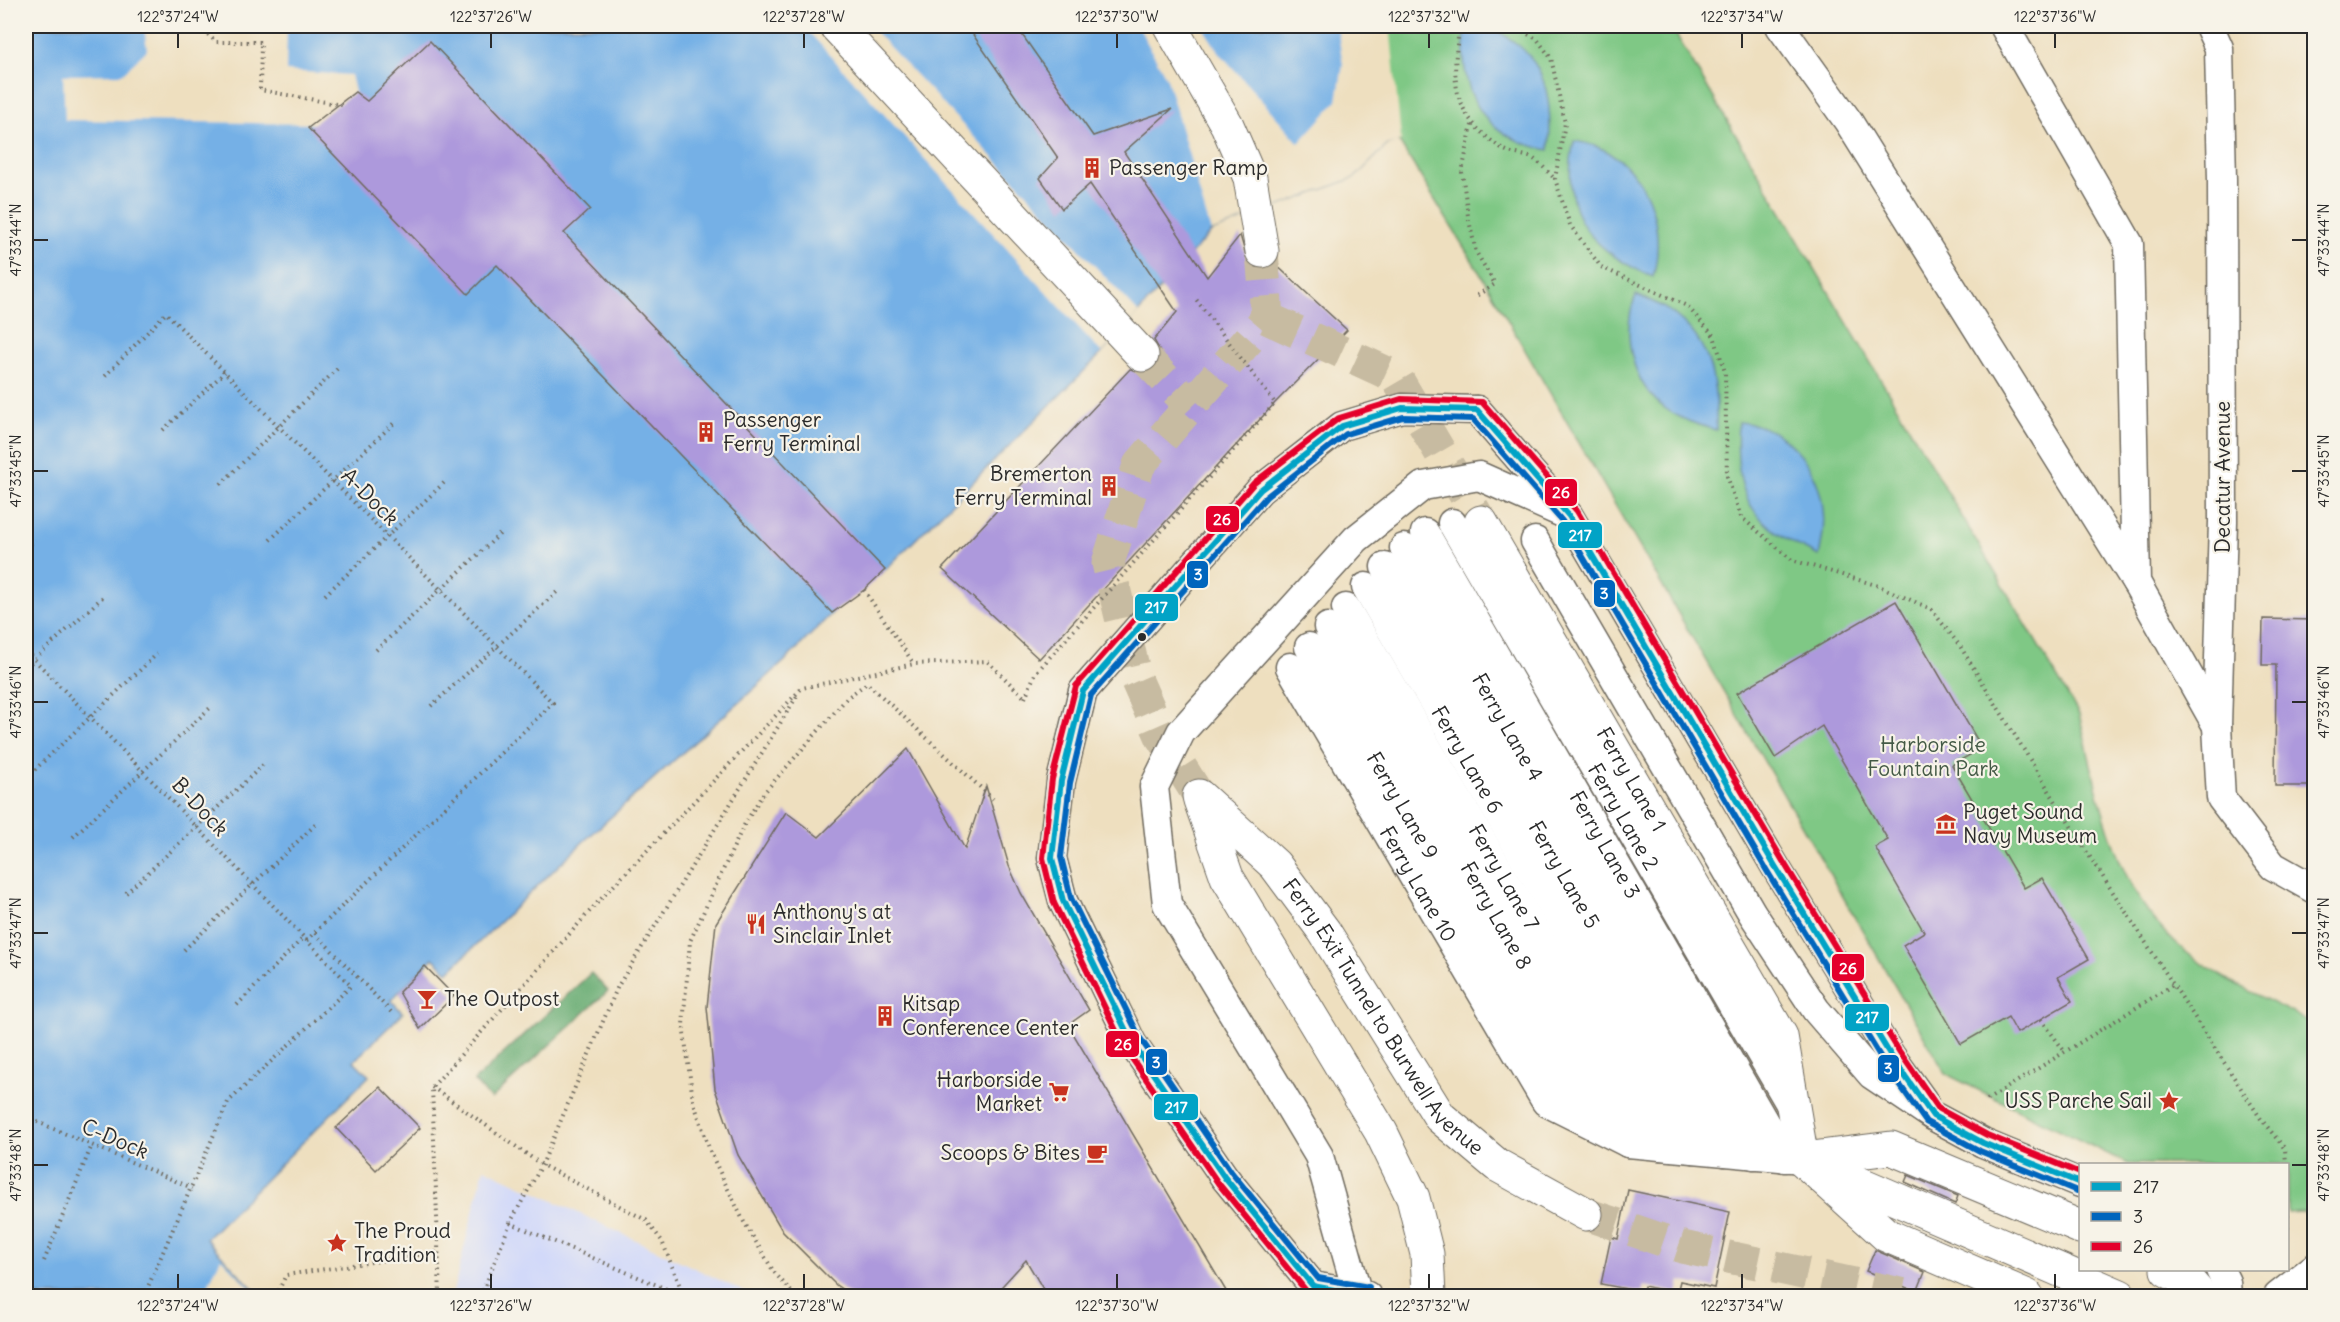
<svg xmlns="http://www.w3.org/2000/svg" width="2340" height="1322" font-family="Delius,sans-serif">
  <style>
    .built { fill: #d2d9f9 }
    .green { fill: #7fc885; stroke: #557a58; stroke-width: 1.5 }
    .forest { fill: #67ac72; stroke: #496c4e; stroke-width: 1.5 }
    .water { fill: #75b0e6; stroke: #506e88; stroke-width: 1.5 }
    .pier { fill: #eedfbf }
    .building { fill: #ad99dc }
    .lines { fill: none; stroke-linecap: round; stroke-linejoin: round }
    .trunk-tunnel { stroke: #c7bba1; stroke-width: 33; stroke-dasharray: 33 16; stroke-linecap: butt }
    .service-casing { stroke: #6f6a5f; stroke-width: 31 }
    .trunk-casing { stroke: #6f6a5f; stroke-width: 35 }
    .path { stroke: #6f6a5f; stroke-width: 4; stroke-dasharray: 1.5 4.5; stroke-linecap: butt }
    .service { stroke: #fff; stroke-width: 28 }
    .trunk { stroke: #fff; stroke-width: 33 }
    .service-bridge-casing { stroke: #6f6a5f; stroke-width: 31; stroke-linecap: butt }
    .path-bridge { stroke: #6f6a5f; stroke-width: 4; stroke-dasharray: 1.5 4.5; stroke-linecap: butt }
    .service-bridge { stroke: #fff; stroke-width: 28 }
    .bus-1-casing { stroke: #f7f3e8; stroke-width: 10 }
    .bus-2-casing { stroke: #f7f3e8; stroke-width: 10 }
    .bus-3-casing { stroke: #f7f3e8; stroke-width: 10 }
    .bus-1 { stroke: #02a3c6; stroke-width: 6 }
    .bus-2 { stroke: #0065bd; stroke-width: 6 }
    .bus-3 { stroke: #e4002b; stroke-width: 6 }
    .ticks { fill: none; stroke: #2b2b2b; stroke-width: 2 }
    .bus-dot { fill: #2b2b2b; stroke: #f7f3e8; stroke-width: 2 }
    .labels { text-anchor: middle; stroke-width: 4.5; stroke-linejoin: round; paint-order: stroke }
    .poi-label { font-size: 21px; fill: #2b2b2b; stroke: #f7f3e8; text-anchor: start }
    .street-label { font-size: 21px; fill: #2b2b2b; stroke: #f7f3e8 }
    .park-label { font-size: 21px; fill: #445a46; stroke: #f7f3e8 }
    .line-badge { stroke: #f7f3e8; stroke-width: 2 }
    .badge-label { font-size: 16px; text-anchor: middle; font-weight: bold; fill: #fff }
    .neatline { fill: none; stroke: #2b2b2b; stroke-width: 2 }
    .ticks-label { font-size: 15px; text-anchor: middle; fill: #2b2b2b }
  </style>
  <rect width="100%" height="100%" fill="#f7f3e8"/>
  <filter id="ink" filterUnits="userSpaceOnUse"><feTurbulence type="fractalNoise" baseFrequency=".0167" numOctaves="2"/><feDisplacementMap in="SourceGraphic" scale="12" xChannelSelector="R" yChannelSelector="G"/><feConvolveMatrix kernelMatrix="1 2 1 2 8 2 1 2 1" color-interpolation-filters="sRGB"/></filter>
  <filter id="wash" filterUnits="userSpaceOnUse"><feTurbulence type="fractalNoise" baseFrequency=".008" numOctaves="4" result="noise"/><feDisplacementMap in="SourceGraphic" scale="24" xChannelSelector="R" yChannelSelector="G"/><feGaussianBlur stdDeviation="1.35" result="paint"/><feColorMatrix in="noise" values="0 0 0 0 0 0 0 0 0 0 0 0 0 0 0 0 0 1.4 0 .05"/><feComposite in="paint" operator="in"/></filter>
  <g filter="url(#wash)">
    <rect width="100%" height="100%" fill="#eedfbf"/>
    <!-- built -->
    <path class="built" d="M484,1168l269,128h-301z"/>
    <!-- green -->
    <path class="green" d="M1386,26h285l408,688c21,85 34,180 107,238 38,30 87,50 128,72v187l-26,2v-49h-160l-182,-90 -457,-786 -91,-148z"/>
    <!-- forest -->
    <path class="forest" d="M591,973l17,18 -117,108 -17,-18z"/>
    <!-- water -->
    <path class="water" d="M26,26h1360l12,114 -11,5 -32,32 -144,55 -109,121 -217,217 -53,43 -46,47 -203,182 -135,130 -15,-14 -42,42 12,13 -49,48 15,15 -163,163 54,57h-234z
      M1466,26c23,-1 28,2 47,15 37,26 39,68 36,109 -67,-12 -93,-59 -83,-124z
      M1574,141c66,8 95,77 79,136 -64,-27 -94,-64 -79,-136z
      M1636,295c66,23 83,69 80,135 -17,-5 -32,-9 -47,-19 -37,-24 -49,-76 -33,-116z
      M1738,422c46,3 81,43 85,88 2,16 -1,31 -4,46 -69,-32 -85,-57 -81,-134z"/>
    <!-- pier -->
    <path class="pier" d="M144,26h143l-1,45 65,4 4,17 -41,32 -249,-4 -2,-45 59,-1 25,-24z
      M812,26h58l269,287 -37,40 -295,-323z
      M1138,26h64l16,25 81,92 38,-42 6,-36 -6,-39h53l11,114 -14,5 -32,32 -144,55 -44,-153z
      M221,1258l37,38h-55z"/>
    <g id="blocks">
      <!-- building -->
      <path class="building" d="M967,26h49l77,110 79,-27 -48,43 83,125 33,-42 8,28 8,6 8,1 11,-6 72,66 -72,73 -236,256 -97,-90 188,-200 16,4 9,-5 5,-8v-9l-6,-11 23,-28 -87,-128 -28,25 -22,-31 18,-20z
        M430,41l160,168 -26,24 321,337 -21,20 -32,23 -335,-348 -29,29 -160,-166 47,-36 12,9z
        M1896,601l86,147 -30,17 72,123 18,-10 47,81 -31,18 14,24 -55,32 -9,-16 -47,27 -58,-99 21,-13 -49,-85 13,-7 -66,-114 -47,32 -38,-65z
        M2263,619l51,1v166h-39l1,-121h-14z
        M908,749l57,100 21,-63 23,80 12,27 68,117 -21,15 161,271h-182l-21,-36 -33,36h-141l-16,-11 -53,-53 -45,-77 -23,-66 -8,-82 9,-84 70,-111 33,25z
        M425,966l29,30 -34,33 -21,-37z
        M380,1087l40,41 -44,42 -40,-42z
        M1908,1175l50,21 -3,8 -50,-22z
        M1628,1190l102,22 -16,76 -34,-7 -3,12 -33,-7 -2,6 -41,-8 10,-47 7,2z
        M1875,1250l50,22 -8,20 -51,-21z"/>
    </g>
  </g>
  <g filter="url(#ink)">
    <use href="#blocks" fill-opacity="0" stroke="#6f6a5f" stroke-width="1.5"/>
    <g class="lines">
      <!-- trunk-tunnel -->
      <path class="trunk-tunnel" d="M1267,318l129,59 85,145
        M1142,355l50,52
        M1199,796l-37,-58 -26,-59 -28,-116 31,-98 128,-147 -5,-67
        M1586,1214l96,33 228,49"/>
      <!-- service casing -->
      <g class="service-casing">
        <g id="service">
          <path d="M1780,26l68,95 288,461"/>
          <path d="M2004,26l125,218 7,338 81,144"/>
          <path d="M2209,26l10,22 3,132 1,342 -6,204 4,72 52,68 41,23"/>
          <path d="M1477,410l92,106 206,350 116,190 33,46"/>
          <path id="s1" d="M1452,523l338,581"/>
          <path id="s2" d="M1425,533l360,625"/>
          <path d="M1535,541l217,372 64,97 56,65 61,41 50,27 97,40"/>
          <path id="s3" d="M1404,548l350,607"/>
          <path id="s4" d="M1385,567l340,585"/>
          <path id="s5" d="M1366,587l328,562"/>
          <path id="s6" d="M1346,608l315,538"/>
          <path id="s7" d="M1328,627l300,516"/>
          <path id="s8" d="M1309,647l279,475"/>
          <path id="s9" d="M1290,667l256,435 82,41 174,16"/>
          <path d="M1283,1096l36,60 39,139"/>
          <path d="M1225,1178l88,108 54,10"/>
          <path d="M2220,1270l6,12 1,14"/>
          <path d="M2278,1296l36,-28"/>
        </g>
      </g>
      <!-- trunk casing -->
      <g class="trunk-casing">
        <g id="trunk">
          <path d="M836,26l306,329"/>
          <path d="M1170,26l57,99 23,53 12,73"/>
          <path id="s10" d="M1481,522l300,514 21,123 84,76 141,61"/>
          <path id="s11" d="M1199,796l76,69 49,66 116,186 57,48 89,49"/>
          <path d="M1200,800l27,77 154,255 32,66 14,56 2,42"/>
          <path d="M1804,1159l87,-11 189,79"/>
          <path d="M1824,1168l296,128"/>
          <path d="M2167,1270l22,12 12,14"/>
        </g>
      </g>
      <!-- path -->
      <path class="path" d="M199,26l17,16h45l-1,48 82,15
        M1460,26c-10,55 -8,90 43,123 9,6 22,5 31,10 7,5 14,13 20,19
        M1512,26l25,13 14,19 14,65 -10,56 15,46 31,42 86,39 27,30 11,36 2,104 14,41 51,43 87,26 52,23 29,37 128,208 173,265 24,30 1,15
        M1472,125l-10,47 6,44 8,36 19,32 -19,12
        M105,376l61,-63 387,390 -247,238
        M163,430l62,-58
        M221,484l118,-117
        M270,540l124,-117
        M26,548l9,-8
        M864,590l50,74
        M325,595l122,-115
        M376,650l126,-118
        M26,651l325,335 -123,116 -84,194
        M26,667l79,-72
        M431,706l127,-115
        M26,778l131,-124
        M73,837l138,-130
        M126,893l138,-129
        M315,933l78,81
        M184,950l134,-128
        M237,1005l66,-67
        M2041,1019l24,33
        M432,1087l110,78 104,55 16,21 22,55
        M1987,1100l186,-115
        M26,1117l166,71
        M2288,1215v15
        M510,1223l173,73
        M44,1261l48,-116
        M276,1296l10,-21 152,-23
        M440,1296l-8,-209 167,-186 203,-213 112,-24 73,-3 38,37
        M481,1296l29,-73 32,-58 76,-179 179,-290
        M795,1296l-21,-24 -30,-50 -33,-68 -18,-54 -10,-75 7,-84 53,-114 19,-32 86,-98 19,-14 126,116"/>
      <!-- service -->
      <use href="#service" class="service"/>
      <!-- trunk -->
      <use href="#trunk" class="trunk"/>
      <!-- service-bridge casing -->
      <g class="service-bridge-casing">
        <path id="service-bridge" d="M1283,1096l-116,-192 -13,-117 27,-55 175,-193 67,-53 56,-10 90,40
          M1225,1178l-93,-135 -69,-142 -11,-43 9,-77 22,-90 177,-201 82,-64 60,-18 75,2"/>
      </g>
      <!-- path-bridge -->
      <path class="path-bridge" d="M1025,698l10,-24 240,-271 -80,-105"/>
      <!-- service-bridge -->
      <use href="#service-bridge" class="service-bridge"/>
      <!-- bus-1 casing -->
      <g class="bus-1-casing">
        <path id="bus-1" d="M1367,1296l-54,-10 -88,-108 -93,-135 -69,-142 -11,-43 9,-77 22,-90 177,-201 82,-64 60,-18 75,2 92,106 206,350 116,190 42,60 50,27 97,40"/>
      </g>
      <!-- bus-2 casing -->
      <g class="bus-2-casing">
        <path id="bus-2" d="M1369,1287l-51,-9 -86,-105 -92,-135 -69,-140 -10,-41 9,-74 21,-88 175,-198 80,-63 57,-17 70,2 89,102 205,350 116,190 43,61 54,29 97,40"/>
      </g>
      <!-- bus-3 casing -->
      <g class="bus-3-casing">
        <path id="bus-3" d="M1320,1296l-13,-4 -89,-109 -94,-136 -70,-144 -11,-45 9,-79 24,-93 178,-203 85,-65 62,-19 81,3 95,109 206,350 116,190 40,58 48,26 93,38"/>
      </g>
      <!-- bus-1 -->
      <use href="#bus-1" class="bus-1"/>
      <!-- bus-2 -->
      <use href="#bus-2" class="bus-2"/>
      <!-- bus-3 -->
      <use href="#bus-3" class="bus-3"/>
    </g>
  </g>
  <!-- ticks -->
  <path class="ticks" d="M178,33v15M491,33v15M804,33v15M1117,33v15M1429,33v15M1742,33v15M2055,33v15M33,240h15M2292,240h15M33,471h15M2292,471h15M33,702h15M2292,702h15M33,933h15M2292,933h15M33,1165h15M2292,1165h15M178,1274v15M491,1274v15M804,1274v15M1117,1274v15M1429,1274v15M1742,1274v15M2055,1274v15"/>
  <!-- icons -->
  <defs>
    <g id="building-bare" transform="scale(1.62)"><path d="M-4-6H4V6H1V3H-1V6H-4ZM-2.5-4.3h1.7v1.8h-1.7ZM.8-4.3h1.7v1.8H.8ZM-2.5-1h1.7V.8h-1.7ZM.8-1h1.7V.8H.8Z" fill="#c8321e" stroke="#f7f3e8" stroke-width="2.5" paint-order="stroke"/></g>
    <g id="museum-bare" transform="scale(1.62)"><path d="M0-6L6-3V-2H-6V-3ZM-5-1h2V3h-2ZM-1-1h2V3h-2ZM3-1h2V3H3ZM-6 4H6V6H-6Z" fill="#c8321e" stroke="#f7f3e8" stroke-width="2.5" paint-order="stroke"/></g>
    <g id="restaurant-bare" transform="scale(1.62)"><path d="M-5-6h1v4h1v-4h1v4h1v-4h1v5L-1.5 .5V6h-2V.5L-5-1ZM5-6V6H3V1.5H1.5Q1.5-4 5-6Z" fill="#c8321e" stroke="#f7f3e8" stroke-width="2.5" paint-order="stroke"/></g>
    <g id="bar-bare" transform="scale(1.62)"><path d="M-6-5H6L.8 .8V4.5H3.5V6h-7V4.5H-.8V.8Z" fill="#c8321e" stroke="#f7f3e8" stroke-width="2.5" paint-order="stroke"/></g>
    <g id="supermarket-bare" transform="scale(1.62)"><path d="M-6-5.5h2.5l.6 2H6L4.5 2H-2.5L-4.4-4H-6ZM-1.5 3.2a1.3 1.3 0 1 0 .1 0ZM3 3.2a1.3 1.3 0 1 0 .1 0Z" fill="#c8321e" stroke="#f7f3e8" stroke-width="2.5" paint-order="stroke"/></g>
    <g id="sight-bare" transform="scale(1.62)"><path d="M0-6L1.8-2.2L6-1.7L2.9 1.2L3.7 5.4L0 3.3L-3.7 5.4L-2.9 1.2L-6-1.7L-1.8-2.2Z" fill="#c8321e" stroke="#f7f3e8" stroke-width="2.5" paint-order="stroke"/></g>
    <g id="cafe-bare" transform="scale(1.62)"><path d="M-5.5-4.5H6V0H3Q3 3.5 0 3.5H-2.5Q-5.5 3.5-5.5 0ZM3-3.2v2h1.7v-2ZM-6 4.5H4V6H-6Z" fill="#c8321e" stroke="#f7f3e8" stroke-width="2.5" paint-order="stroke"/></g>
  </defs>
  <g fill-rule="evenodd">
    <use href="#building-bare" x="1092" y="168"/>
    <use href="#building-bare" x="706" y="432"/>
    <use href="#building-bare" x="1109" y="486"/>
    <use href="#museum-bare" x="1946" y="824"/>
    <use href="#restaurant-bare" x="756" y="924"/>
    <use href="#bar-bare" x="427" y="999"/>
    <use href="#building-bare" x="885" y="1016"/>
    <use href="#supermarket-bare" x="1059" y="1092"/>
    <use href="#sight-bare" x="2169" y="1101"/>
    <use href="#cafe-bare" x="1097" y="1153"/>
    <use href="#sight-bare" x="337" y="1243"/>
  </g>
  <!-- markers -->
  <circle class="bus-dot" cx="1142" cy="637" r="5"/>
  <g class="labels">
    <!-- poi labels -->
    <g class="poi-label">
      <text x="1109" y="175">Passenger Ramp</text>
      <text x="723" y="427">Passenger<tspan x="723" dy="24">Ferry Terminal</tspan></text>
      <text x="1092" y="481" text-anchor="end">Bremerton<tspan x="1092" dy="24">Ferry Terminal</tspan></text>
      <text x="1963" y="819">Puget Sound<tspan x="1963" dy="24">Navy Museum</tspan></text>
      <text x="773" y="919">Anthony's at<tspan x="773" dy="24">Sinclair Inlet</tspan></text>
      <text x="444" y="1006">The Outpost</text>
      <text x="902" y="1011">Kitsap<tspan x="902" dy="24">Conference Center</tspan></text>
      <text x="1042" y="1087" text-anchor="end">Harborside<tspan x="1042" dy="24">Market</tspan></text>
      <text x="2152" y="1108" text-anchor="end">USS Parche Sail</text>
      <text x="1080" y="1160" text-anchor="end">Scoops &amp; Bites</text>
      <text x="354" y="1238">The Proud<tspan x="354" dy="24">Tradition</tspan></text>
    </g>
    <!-- street labels -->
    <g class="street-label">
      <text transform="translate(2223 477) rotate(-90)" y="7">Decatur Avenue</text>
      <text transform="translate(370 497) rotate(45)" y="7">A-Dock</text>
      <text dy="7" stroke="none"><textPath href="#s3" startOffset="207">Ferry Lane 4</textPath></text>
      <text dy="7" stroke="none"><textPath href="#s5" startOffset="200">Ferry Lane 6</textPath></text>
      <text dy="7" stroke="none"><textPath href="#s10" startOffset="298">Ferry Lane 1</textPath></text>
      <text transform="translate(200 807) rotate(47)" y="7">B-Dock</text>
      <text dy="7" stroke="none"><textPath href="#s8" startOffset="184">Ferry Lane 9</textPath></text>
      <text dy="7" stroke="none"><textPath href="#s1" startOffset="340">Ferry Lane 2</textPath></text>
      <text dy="7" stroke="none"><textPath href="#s2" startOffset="360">Ferry Lane 3</textPath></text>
      <text dy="7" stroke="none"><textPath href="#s4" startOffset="356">Ferry Lane 5</textPath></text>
      <text dy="7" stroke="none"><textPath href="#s6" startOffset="312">Ferry Lane 7</textPath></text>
      <text dy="7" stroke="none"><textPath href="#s9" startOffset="252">Ferry Lane 10</textPath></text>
      <text dy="7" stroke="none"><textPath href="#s7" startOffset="334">Ferry Lane 8</textPath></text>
      <text dy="7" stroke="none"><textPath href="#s11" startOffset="290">Ferry Exit Tunnel to Burwell Avenue</textPath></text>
      <text transform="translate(115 1139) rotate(23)" y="7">C-Dock</text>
    </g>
    <!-- park labels -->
    <g class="park-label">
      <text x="1933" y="752">Harborside<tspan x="1933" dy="24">Fountain Park</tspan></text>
    </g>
  </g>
  <g class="line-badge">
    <rect x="1544" y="478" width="34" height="29" rx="6" fill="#e4002b"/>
    <rect x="1205" y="505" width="35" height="28" rx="6" fill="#e4002b"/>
    <rect x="1557" y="521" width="46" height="28" rx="6" fill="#02a3c6"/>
    <rect x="1186" y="560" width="23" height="29" rx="6" fill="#0065bd"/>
    <rect x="1593" y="579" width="23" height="29" rx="6" fill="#0065bd"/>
    <rect x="1134" y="593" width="45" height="29" rx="6" fill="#02a3c6"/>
    <rect x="1831" y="953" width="34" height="29" rx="6" fill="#e4002b"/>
    <rect x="1844" y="1003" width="46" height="29" rx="6" fill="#02a3c6"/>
    <rect x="1105" y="1030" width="35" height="28" rx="6" fill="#e4002b"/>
    <rect x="1145" y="1048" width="23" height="28" rx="6" fill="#0065bd"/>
    <rect x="1877" y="1054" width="23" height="29" rx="6" fill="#0065bd"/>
    <rect x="1153" y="1093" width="46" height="28" rx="6" fill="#02a3c6"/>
  </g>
  <g class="badge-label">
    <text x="1561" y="498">26</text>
    <text x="1222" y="525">26</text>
    <text x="1580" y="541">217</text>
    <text x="1198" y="580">3</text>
    <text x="1604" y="599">3</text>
    <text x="1156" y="613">217</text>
    <text x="1848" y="974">26</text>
    <text x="1867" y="1023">217</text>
    <text x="1123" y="1050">26</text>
    <text x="1156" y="1068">3</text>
    <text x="1888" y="1074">3</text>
    <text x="1176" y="1113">217</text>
  </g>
  <!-- margin -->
  <rect width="2340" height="1322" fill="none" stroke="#f7f3e8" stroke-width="66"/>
  <!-- legend -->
  <rect x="2079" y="1163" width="210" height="108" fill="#f7f3e8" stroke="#a5a39c" stroke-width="1.5"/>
  <rect x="2091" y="1182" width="30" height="9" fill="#02a3c6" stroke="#a5a39c" stroke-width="1.5"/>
  <text x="2133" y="1193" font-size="18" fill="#2b2b2b">217</text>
  <rect x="2091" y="1212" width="30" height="9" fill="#0065bd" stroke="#a5a39c" stroke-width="1.5"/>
  <text x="2133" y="1223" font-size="18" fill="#2b2b2b">3</text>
  <rect x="2091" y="1242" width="30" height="9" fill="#e4002b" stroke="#a5a39c" stroke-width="1.5"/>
  <text x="2133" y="1253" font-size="18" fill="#2b2b2b">26</text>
  <rect x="33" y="33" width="2274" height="1256" class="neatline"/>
  <g class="ticks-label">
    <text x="178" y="22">122°37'24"W</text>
    <text x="491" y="22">122°37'26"W</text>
    <text x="804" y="22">122°37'28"W</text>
    <text x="1117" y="22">122°37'30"W</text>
    <text x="1429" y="22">122°37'32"W</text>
    <text x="1742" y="22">122°37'34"W</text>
    <text x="2055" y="22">122°37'36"W</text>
    <text transform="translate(2324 240) rotate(-90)" y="5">47°33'44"N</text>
    <text transform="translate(16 240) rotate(-90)" y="5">47°33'44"N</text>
    <text transform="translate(2324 471) rotate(-90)" y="5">47°33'45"N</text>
    <text transform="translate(16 471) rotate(-90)" y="5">47°33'45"N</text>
    <text transform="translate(2324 702) rotate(-90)" y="5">47°33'46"N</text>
    <text transform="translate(16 702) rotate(-90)" y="5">47°33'46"N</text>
    <text transform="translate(2324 933) rotate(-90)" y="5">47°33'47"N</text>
    <text transform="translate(16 933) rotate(-90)" y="5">47°33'47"N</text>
    <text transform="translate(2324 1165) rotate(-90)" y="5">47°33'48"N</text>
    <text transform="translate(16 1165) rotate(-90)" y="5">47°33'48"N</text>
    <text x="178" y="1311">122°37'24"W</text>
    <text x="491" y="1311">122°37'26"W</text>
    <text x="804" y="1311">122°37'28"W</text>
    <text x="1117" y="1311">122°37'30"W</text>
    <text x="1429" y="1311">122°37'32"W</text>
    <text x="1742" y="1311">122°37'34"W</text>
    <text x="2055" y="1311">122°37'36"W</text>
  </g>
</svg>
